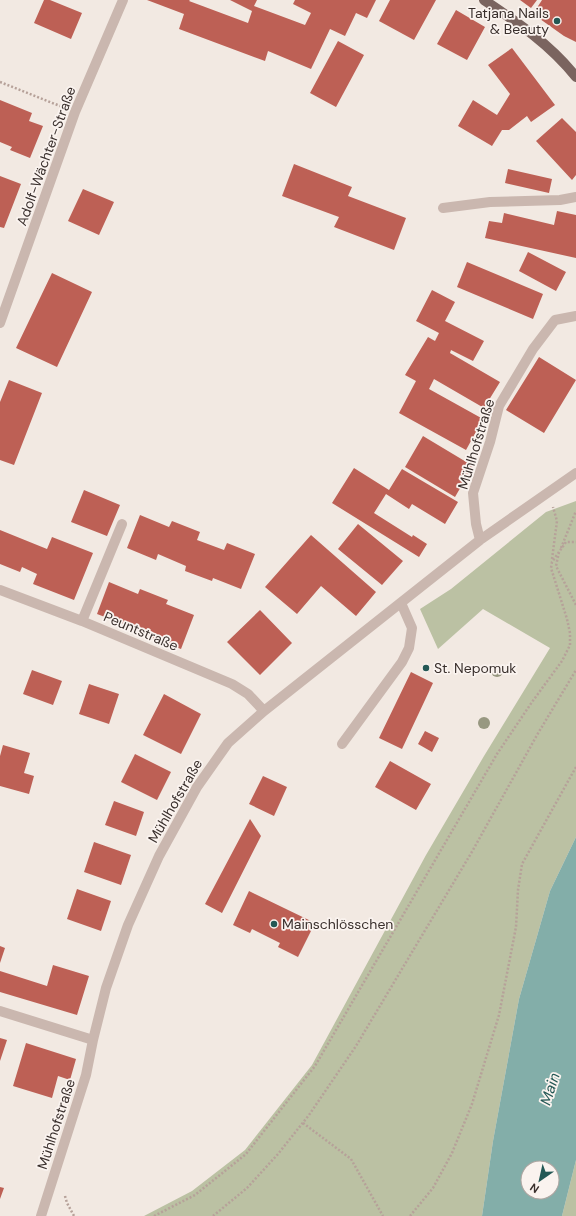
<svg xmlns="http://www.w3.org/2000/svg" width="576" height="1216" font-family="'DM Sans',sans-serif">
  <style>
    .green { fill: #bbc1a3 }
    .water { fill: #83aea9; fill-rule: evenodd }
    .building { fill: #bd6055 }
    .lines { fill: none; stroke-linecap: round; stroke-linejoin: round }
    .path { stroke: #b6a199; stroke-width: 2.5; stroke-dasharray: 2 2; stroke-linecap: butt }
    .minor { stroke: #cab7af; stroke-width: 10 }
    .major { stroke: #7a645f; stroke-width: 10 }
    .tree { fill: #989881 }
    .poi-dot { fill: #245855; stroke: #faf3ef; stroke-width: 1.5 }
    .labels { text-anchor: middle; stroke-width: 3.5; stroke-linejoin: round; paint-order: stroke }
    .poi-label { font-size: 14px; fill: #392f2c; stroke: #faf3ef; text-anchor: start }
    .street-label { font-size: 14px; fill: #392f2c; stroke: #faf3ef }
    .water-label { font-size: 15px; font-style: italic; fill: #245855; stroke: #faf3ef }
  </style>
  <rect width="100%" height="100%" fill="#f2e9e2"/>
  <!-- green -->
  <path class="green" d="M576,501v336l-26,54 -31,108 -26,142 -11,75h-338l48,-25 53,-41 67,-85 114,-210 58,-99 66,-108 -67,-39 -45,40 -18,-40 31,-20 95,-77z
    M576,1160v56h-14z"/>
  <!-- water -->
  <path class="water" d="M576,837v323l-14,56h-80l11,-75 26,-142 31,-108zM528,1168h24v24h-24z"/>
  <!-- building -->
  <path class="building" d="M44,0h6l32,13 -11,26 -37,-16z
    M147,0h43l-1,1 59,22 4,-12 -22,-11h27l-3,6 51,19 6,-12 -18,-9 2,-4h81l-9,18 -11,-5 -11,23 -15,-7 -19,40 -43,-18 -3,10 -86,-32 5,-15z
    M390,0h46l-22,40 -35,-19z
    M520,0h17l-6,8z
    M542,0h34v42l-12,-6 -31,-22z
    M456,10l29,17 -18,33 -30,-16z
    M338,41l26,14 -28,52 -26,-14z
    M512,48l43,57 -24,17 -4,-6 -18,14h-7l-10,16 -34,-20 15,-26 24,15 13,-21 -22,-29z
    M0,100l32,13 -3,8 14,5 -13,32 -20,-8 2,-3 -12,-5z
    M562,118l14,14v43l-4,5 -36,-39z
    M294,164l58,23 -4,9 58,22 -12,32 -60,-23 5,-10 -57,-21z
    M508,169l44,10 -3,14 -44,-10z
    M0,176l21,8 -17,44 -4,-1z
    M83,189l31,13 -15,33 -31,-14z
    M557,211l19,4v43l-91,-20 4,-17 13,2 2,-10 50,12z
    M528,252l38,20 -10,19 -37,-20z
    M467,262l76,32 -10,25 -76,-32z
    M52,273l40,19 -35,75 -41,-19z
    M432,290l23,12 -10,19 39,20 -11,20 -22,-11 -1,3 50,29 -16,26 -50,-29 -5,10 54,30 -17,31 -67,-37 17,-32 -11,-6 23,-38 7,4 4,-8 -23,-12z
    M539,357l37,23 -32,53 -38,-23z
    M9,380l33,13 -28,72 -14,-5v-58z
    M423,436l50,30 -18,31 -50,-30z
    M354,468l35,22 13,-21 56,33 -13,22 -33,-20 -3,5 -23,-15 -12,19 38,24 1,-2 14,9 -8,13 -87,-54z
    M84,490l36,15 -13,31 -36,-14z
    M140,515l29,12 3,-6 28,11 -3,8 27,10 3,-7 28,11 -14,35 -28,-11 -1,3 -27,-10 1,-5 -28,-12 -2,6 -29,-12z
    M358,524l45,37 -21,24 -44,-36z
    M0,530l47,19 5,-12 41,16 -19,47 -41,-16 4,-10 -15,-7 -2,5 -20,-8z
    M311,535l65,57 -20,24 -35,-30 -24,28 -32,-27z
    M109,582l29,12 2,-5 28,11 -2,4 28,11 -13,34 -29,-11 2,-4 -27,-11 -1,2 -29,-11z
    M260,610l32,33 -32,32 -33,-33z
    M32,670l30,11 -9,24 -30,-11z
    M411,672l22,11 -31,66 -23,-11z
    M89,684l30,10 -10,30 -30,-10z
    M164,694l37,20 -20,40 -38,-19z
    M425,731l14,7 -7,14 -14,-8z
    M3,745l27,8 -6,20 10,3 -5,18 -29,-8v-30z
    M135,754l36,18 -14,28 -36,-18z
    M390,761l41,23 -15,26 -41,-23z
    M263,776l24,11 -13,29 -25,-12z
    M114,801l30,11 -8,24 -31,-11z
    M250,819l11,17 -39,77 -17,-9z
    M94,842l37,13 -10,30 -37,-13z
    M77,889l34,12 -10,30 -34,-12z
    M249,891l66,32 -17,34 -20,-10 2,-4 -28,-14 -2,4 -17,-8z
    M0,946l5,2 -5,15z
    M53,965l36,11 -12,39 -77,-23v-21l47,15z
    M0,1038l7,2 -7,21z
    M26,1043l50,16 -6,21 -12,-4 -6,22 -39,-12z
    M0,1187l4,1 -4,11z"/>
  <g class="lines">
    <!-- path -->
    <path class="path" d="M0,82l60,24
      M561,548l15,-37
      M559,552l-3,14 20,39
      M552,559l5,-38 -4,-14
      M303,1123l48,36 32,57
      M65,1196l2,7 7,13
      M154,1216l41,-21 51,-41 69,-88 182,-312 35,-52 30,-41 8,-16v-12l-3,-14 -16,-51 1,-6 14,-20h10
      M213,1216l34,-28 31,-34 31,-39 47,-69 117,-196 64,-115 39,-65
      M410,1216l23,-28 19,-35 20,-49 27,-89 17,-88 2,-37 4,-26 54,-97"/>
    <!-- minor -->
    <path class="minor" d="M443,208l47,-6 70,-2 16,-3
      M0,323l75,-211 48,-112
      M480,540l-4,-16 -3,-31 17,-51 9,-36 34,-57 22,-29 21,-4
      M0,590l82,31 150,63 16,10 16,17
      M82,621l40,-97
      M342,744l60,-82 7,-14 3,-20 -11,-25
      M0,1011l93,29
      M41,1216l45,-141 7,-35 13,-52 22,-63 31,-69 38,-69 31,-44 36,-32 216,-171 96,-67"/>
    <!-- major -->
    <path class="major" d="M484,0c33,22 67,45 92,77"/>
  </g>
  <!-- trees -->
  <g class="tree">
    <circle cx="497" cy="671" r="6"/>
    <circle cx="484" cy="723" r="6"/>
  </g>
  <!-- markers -->
  <g class="poi-dot">
    <circle cx="557" cy="21" r="4"/>
    <circle cx="426" cy="668" r="4"/>
    <circle cx="274" cy="924" r="4"/>
  </g>
  <g class="labels">
    <!-- poi labels -->
    <g class="poi-label">
      <text x="549" y="18" text-anchor="end">Tatjana Nails<tspan x="549" dy="16">&amp; Beauty</tspan></text>
      <text x="434" y="673">St. Nepomuk</text>
      <text x="282" y="929">Mainschlösschen</text>
    </g>
    <!-- street labels -->
    <g class="street-label">
      <text transform="translate(46 156) rotate(-70)" y="5">Adolf-Wächter-Straße</text>
      <text transform="translate(476 444) rotate(-73)" y="5">Mühlhofstraße</text>
      <text transform="translate(141 631) rotate(23)" y="5">Peuntstraße</text>
      <text transform="translate(175 801) rotate(-60)" y="5">Mühlhofstraße</text>
      <text transform="translate(56 1124) rotate(-72)" y="5">Mühlhofstraße</text>
    </g>
    <!-- water labels -->
    <g class="water-label">
      <text transform="translate(550 1089) rotate(-72)" y="5">Main</text>
    </g>
  </g>
  <!-- north arrow -->
  <g transform="translate(540 1180) rotate(214)"><circle r="19" fill="#faf3ef" stroke="#ada5a1"/>
  <path d="M0-3L7 15L0 10L-7 15Z" fill="#245855"/>
  <text y="-6" font-size="11" font-weight="bold" text-anchor="middle" fill="#392f2c">N</text>
  </g>
</svg>
